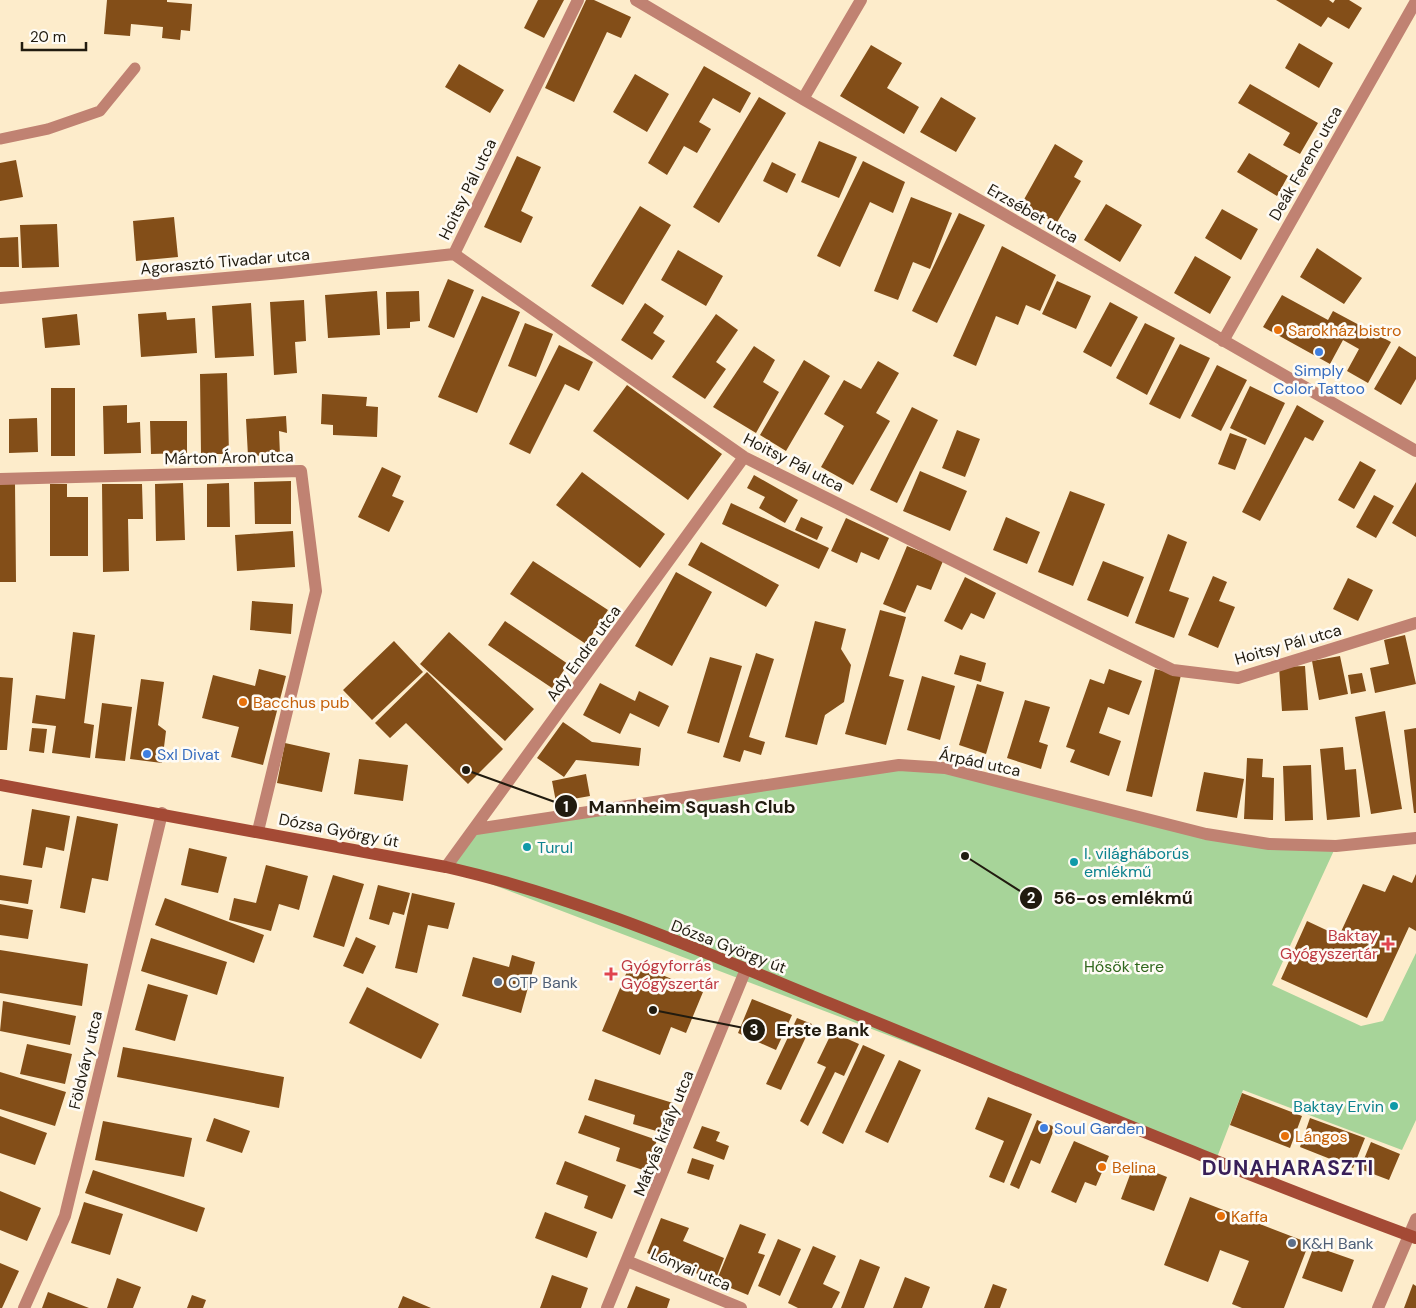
<svg xmlns="http://www.w3.org/2000/svg" width="1416" height="1308" font-family="'DM Sans',sans-serif">
  <style>
    .green { fill: #a7d499 }
    .building { fill: #834e18 }
    .lines { fill: none; stroke-linecap: round; stroke-linejoin: round }
    .service { stroke: #c08272; stroke-width: 11 }
    .minor { stroke: #c08272; stroke-width: 12 }
    .secondary { stroke: #a44a35; stroke-width: 12 }
    .food-dot { fill: #e8710a; stroke: #fefbf5; stroke-width: 2 }
    .shop-dot { fill: #3f7fe0; stroke: #fefbf5; stroke-width: 2 }
    .culture-dot { fill: #0f9aa8; stroke: #fefbf5; stroke-width: 2 }
    .health-dot { fill: #e0444e; stroke: #fefbf5; stroke-width: 2 }
    .service-dot { fill: #5c6f8a; stroke: #fefbf5; stroke-width: 2 }
    .labels { text-anchor: middle; stroke-width: 5; stroke-linejoin: round; paint-order: stroke }
    .street-label { font-size: 16px; fill: #211b0f; stroke: #fefbf5 }
    .food-label { font-size: 16px; fill: #c56008; stroke: #fefbf5; text-anchor: start }
    .shop-label { font-size: 16px; fill: #366cbe; stroke: #fefbf5; text-anchor: start }
    .culture-label { font-size: 16px; fill: #0d838f; stroke: #fefbf5; text-anchor: start }
    .health-label { font-size: 16px; fill: #be3a42; stroke: #fefbf5; text-anchor: end }
    .park-label { font-size: 16px; fill: #30671c; stroke: #fefbf5 }
    .service-label { font-size: 16px; fill: #4e5e75; stroke: #fefbf5; text-anchor: start }
    .district-label { font-size: 21px; font-weight: bold; letter-spacing: 1px; fill: #381f58; stroke: #fefbf5 }
    .leader { fill: none; stroke: #211b0f; stroke-width: 2 }
    .callout-dot { fill: #211b0f; stroke: #fefbf5; stroke-width: 2 }
    .mark-label { font-size: 15px; text-anchor: middle; font-weight: bold; fill: #fff }
    .callout-label { font-size: 18px; text-anchor: middle; font-weight: bold; fill: #211b0f; stroke: #fefbf5; stroke-width: 5; stroke-linejoin: round; paint-order: stroke }
  </style>
  <rect width="100%" height="100%" fill="#fdeccb"/>
  <!-- green -->
  <path class="green" d="M899,765l46,3 261,66 130,12 -64,139 89,41 22,-5 33,-68v167l-14,30 -159,-60 -27,70 -770,-293 30,-38z"/>
  <!-- building -->
  <path class="building" d="M107,0h60v2l25,2 -2,27 -9,-1 -1,10 -18,-2 1,-11 -32,-3 -1,12 -26,-2z
    M538,0h26l-20,38 -20,-10z
    M586,0h8l37,17 -10,21 -14,-6 -33,70 -29,-14z
    M1276,0h53l4,3 2,-3h14l13,8 -13,21 -21,-12 -7,10z
    M1299,43l34,20 -14,25 -34,-20z
    M871,45l31,18 -15,25 32,19 -15,27 -64,-38z
    M459,64l45,26 -14,23 -45,-26z
    M704,66l47,27 -11,20 -27,-15 -14,24 12,7 -14,24 -13,-7 -17,29 -19,-12z
    M635,74l34,20 -22,38 -34,-20z
    M1250,84l68,39 -18,31 -17,-9 7,-12 -52,-30z
    M759,97l27,16 -67,110 -26,-16z
    M941,97l35,21 -20,34 -36,-20z
    M819,141l38,16 -18,41 -38,-16z
    M1055,144l28,17 -9,16 7,4 -25,43 -34,-21z
    M1249,153l39,23 -11,20 -40,-24z
    M517,156l24,11 -20,44 12,6 -12,26 -37,-16z
    M16,160l7,37 -23,4v-38z
    M863,161l42,21 -12,31 -23,-11 -30,65 -23,-11z
    M772,162l24,12 -9,19 -24,-12z
    M911,197l41,16 -22,56 -17,-7 -15,38 -24,-9z
    M1106,204l36,21 -22,37 -36,-22z
    M640,206l31,19 -48,80 -32,-19z
    M1222,209l36,20 -17,31 -36,-22z
    M959,213l26,12 -48,98 -25,-12z
    M174,217l4,40 -42,4 -3,-40z
    M57,224l2,43 -37,1 -2,-43z
    M18,237l1,30h-19v-29z
    M1002,246l54,29 -16,36 -14,-6 -8,20 -22,-9 -20,50 -23,-10z
    M1317,248l45,30 -18,26 -44,-27z
    M678,250l45,26 -17,30 -45,-26z
    M1195,256l36,21 -21,37 -36,-21z
    M448,279l26,11 -20,48 -26,-11z
    M1057,281l34,15 -15,33 -34,-15z
    M377,291l3,44 -52,3 -3,-43z
    M419,291l1,30 -10,1v6l-23,1 -1,-37z
    M1282,295l46,25 5,-9 58,31 -23,41 -21,-12 12,-22 -16,-9 -13,24 -67,-37z
    M482,296l38,16 -43,101 -39,-16z
    M304,300l2,41 -11,1 2,31 -23,2 -4,-73z
    M1110,302l28,15 -27,50 -28,-15z
    M251,303l3,53 -39,2 -3,-52z
    M645,303l19,13 -11,17 12,8 -13,19 -31,-20z
    M166,312l1,8 28,-2 2,35 -56,4 -3,-43z
    M77,314l3,31 -35,3 -3,-30z
    M716,314l22,16 -22,32 10,7 -21,30 -33,-22z
    M525,323l28,11 -17,43 -28,-11z
    M1145,323l30,15 -28,57 -31,-17z
    M1180,344l30,14 -30,61 -31,-15z
    M559,345l34,17 -14,29 -14,-7 -35,70 -21,-10z
    M754,346l21,14 -12,22 16,10 -23,41 -43,-26z
    M1399,346l17,11v22l-15,26 -27,-16z
    M804,360l26,16 -44,75 -26,-16z
    M878,361l21,12 -23,40 14,8 -37,64 -32,-18 23,-41 -20,-12 20,-34 17,9z
    M1217,365l30,15 -26,51 -30,-15z
    M227,373l2,81h-28l-1,-80z
    M627,385l95,69 -34,46 -95,-69z
    M1250,386l35,17 -20,42 -35,-17z
    M51,388h24v68h-24z
    M322,394l45,3 -1,9 12,1 -1,30 -44,-2v-10l-12,-1z
    M127,405v18l13,-1 1,31 -37,1 -1,-48z
    M1297,405l27,16 -11,20 -8,-4 -45,84 -18,-9z
    M912,407l26,13 -41,83 -27,-13z
    M286,416l1,17 -8,-2 1,24 -32,1 -2,-37z
    M37,418l1,34 -29,1v-34z
    M150,421h37v32l-36,1z
    M957,430l23,9 -15,38 -23,-9z
    M1230,433l17,6 -12,31 -17,-6z
    M1360,461l16,9 -22,39 -16,-9z
    M382,467l19,9 -9,20 12,5 -15,31 -31,-15z
    M920,471l47,20 -17,40 -47,-20z
    M582,472l83,62 -25,34 -84,-63z
    M754,475l44,25 -13,23 -26,-15 6,-11 -18,-9z
    M291,481v43h-36l-1,-42z
    M1416,482v55l-24,-14z
    M15,483l1,99h-16v-98z
    M183,483l2,57 -29,1 -1,-57z
    M229,483l1,44h-23v-43z
    M50,484h17v13h21v59h-38z
    M102,484h40l1,35h-15l1,52 -26,1z
    M1070,491l35,13 -32,82 -35,-14z
    M1374,495l20,11 -18,32 -20,-11z
    M731,503l98,45 -10,21 -97,-45z
    M801,517l22,10 -6,13 -22,-10z
    M1006,517l34,15 -13,32 -34,-14z
    M846,518l43,20 -10,22 -18,-8 -4,11 -26,-12z
    M293,531l2,36 -58,4 -2,-36z
    M1168,534l19,8 -18,49 20,7 -15,40 -39,-15z
    M701,542l78,43 -13,22 -78,-42z
    M907,546l36,15 -12,29 -14,-5 -12,28 -22,-9z
    M533,561l75,49 -22,34 -76,-50z
    M1103,561l41,16 -16,40 -41,-17z
    M676,572l36,20 -40,74 -37,-20z
    M1213,576l14,6 -8,19 16,6 -17,41 -30,-13z
    M965,577l31,16 -12,26 -13,-6 -9,17 -18,-9z
    M1348,578l25,12 -15,31 -25,-12z
    M252,601l41,3 -2,30 -41,-4z
    M880,610l26,7 -17,59 15,4 -18,65 -41,-11z
    M505,621l63,43 -16,24 -64,-43z
    M815,621l31,8 -5,20 10,16 -7,37 -19,13 -8,30 -32,-8z
    M73,632l22,3 -11,88 10,2 -4,33 -38,-5 4,-27 -24,-3 4,-28 29,4z
    M449,632l85,77 -29,32 -85,-77z
    M1405,635l11,49 -41,9 -5,-25 19,-4 -5,-24z
    M394,641l29,31 -51,48 -29,-30z
    M756,653l18,6 -25,78 16,5 -4,13 -17,-5 -4,12 -17,-5z
    M960,655l26,8 -5,19 -27,-8z
    M1340,656l8,38 -29,6 -7,-39z
    M710,657l32,9 -23,77 -32,-10z
    M1305,666l3,44 -26,1 -3,-44z
    M259,669l27,7 -23,89 -32,-8 8,-30 -37,-9 11,-43 42,11z
    M1109,669l33,12 -13,34 -21,-8 -9,26 22,8 -12,35 -39,-14 5,-12 -9,-3 24,-68 14,5z
    M1155,669l26,6 -29,122 -26,-6z
    M427,672l76,77 -35,35 -62,-61 -16,15 -15,-15z
    M1362,673l4,18 -15,3 -3,-19z
    M922,676l33,10 -15,54 -33,-10z
    M0,677l13,1 -6,72h-7z
    M141,679l23,3 -6,43 8,6 -4,32 -32,-4z
    M600,683l35,18 4,-10 30,15 -10,21 -29,-14 -10,21 -37,-19z
    M977,684l27,8 -18,62 -27,-9z
    M1025,700l25,7 -11,35 9,3 -7,24 -34,-11z
    M102,703l30,4 -7,54 -30,-3z
    M1385,711l17,98 -31,5 -16,-97z
    M563,722l29,20 49,6 -2,18 -63,-6 -12,17 -27,-19z
    M32,728l15,1 -3,24 -15,-2z
    M1416,728v85h-2l-10,-83z
    M285,743l45,10 -8,39 -45,-9z
    M1343,747l2,23 11,-1 4,48 -33,3 -7,-71z
    M1247,758l16,1 -1,18 12,1 -1,42 -29,-1z
    M359,759l49,6 -5,36 -49,-7z
    M1311,765l2,55 -28,1 -2,-55z
    M1204,772l40,7 -7,39 -41,-7z
    M586,774l4,22 -34,6 -4,-21z
    M32,809l38,7 -6,35 -18,-4 -4,21 -19,-3z
    M77,816l41,8 -10,57 -16,-3 -7,35 -25,-5z
    M189,848l38,9 -9,36 -37,-8z
    M266,865l42,11 -9,34 -20,-6 -8,27 -42,-11 5,-22 22,5z
    M1416,874v57l-7,-4 -42,91 -86,-39 26,-58 32,15 24,-52 22,8 8,-17 19,8z
    M0,875l32,5 -4,24 -28,-4z
    M333,875l31,9 -20,63 -31,-10z
    M378,885l32,8 -6,22 -11,-3 -4,13 -20,-6z
    M412,893l43,10 -7,26 -20,-4 -11,48 -22,-5z
    M165,898l99,37 -10,28 -99,-38z
    M0,904l33,6 -5,29 -28,-4z
    M356,937l20,9 -13,28 -20,-8z
    M151,938l76,24 -10,33 -76,-24z
    M0,950l88,14 -6,42 -82,-13z
    M512,955l23,7 -14,51 -59,-17 11,-39 36,10z
    M631,962l72,30 -17,41 -15,-6 -11,28 -58,-24z
    M148,984l40,11 -13,46 -40,-11z
    M367,987l72,37 -18,35 -72,-36z
    M752,999l40,16 -16,35 -38,-17z
    M3,1001l73,15 -6,29 -70,-14z
    M797,1018l15,6 -31,66 -15,-6z
    M832,1032l27,12 -15,32 -9,-4 -27,54 -8,-5 26,-54 -9,-4z
    M27,1044l45,10 -7,30 -45,-10z
    M863,1045l22,10 -42,89 -21,-11z
    M123,1047l161,30 -5,31 -162,-31z
    M899,1060l22,10 -33,73 -23,-11z
    M0,1072l66,20 -11,34 -55,-17z
    M595,1079l78,24 -10,30 -30,-9 2,-9 -47,-15z
    M1242,1093l60,23 -12,32 -60,-23z
    M988,1097l44,17 -28,69 -15,-6 15,-36 -29,-12z
    M585,1115l72,25 -11,31 -30,-10 4,-13 -42,-15z
    M0,1116l47,17 -12,32 -35,-12z
    M214,1118l36,13 -8,22 -36,-12z
    M1310,1118l55,20 -12,30 -53,-21z
    M1037,1120l18,7 -15,37 -9,-4 -12,29 -9,-4z
    M103,1121l89,17 -8,39 -89,-17z
    M702,1126l18,6 -4,9 13,5 -5,14 -31,-12z
    M1074,1141l35,15 -13,30 -11,-4 -9,21 -25,-11z
    M1371,1142l29,12 -11,26 -29,-11z
    M692,1158l22,7 -5,15 -22,-7z
    M565,1161l61,24 -14,34 -28,-11 4,-12 -32,-12z
    M1134,1164l33,13 -13,34 -33,-12z
    M93,1170l112,38 -8,24 -112,-39z
    M0,1191l41,17 -14,33 -27,-11z
    M1190,1197l119,46 -25,65h-42l-10,-4 17,-43 -29,-11 -12,32 -44,-17z
    M84,1202l39,12 -13,41 -39,-12z
    M545,1212l52,20 -10,26 -52,-20z
    M661,1218l28,10 -6,13 41,17 -9,23 -68,-28z
    M740,1224l26,10 -8,19 7,2 -17,40 -32,-13z
    M778,1239l23,10 -21,47 -22,-10z
    M813,1246l23,10 -13,28 17,8 -8,16h-34l-10,-5z
    M1314,1246l40,14 -12,32 -40,-14z
    M860,1259l20,8 -16,41h-23z
    M0,1263l19,8 -17,37h-2z
    M552,1275l36,13 -7,20h-41z
    M905,1277l25,10 -8,21h-29z
    M117,1278l24,9 -8,21h-26z
    M993,1284l14,5 -7,19h-16z
    M1413,1284l3,2v22h-12z
    M636,1286l34,13 -3,9h-40z
    M48,1292l41,16h-47z
    M192,1295l14,5 -3,8h-16z
    M403,1296l28,12h-33z"/>
  <g class="lines">
    <!-- service -->
    <path class="service" d="M0,139l48,-10 52,-18 35,-43"/>
    <!-- minor -->
    <path class="minor" d="M636,0l167,99 613,352
      M803,99l58,-99
      M454,254l290,203 429,213 65,8 178,-55
      M454,254l124,-254
      M0,298l281,-25 173,-19
      M1223,341l193,-340
      M0,479l301,-8 15,120 -58,240
      M476,829l423,-64 46,3 261,66 63,10 67,2 80,-8
      M446,867l298,-410
      M627,1261l114,47
      M24,1308l41,-92 97,-403
      M607,1308l139,-339
      M1378,1308l38,-89"/>
    <!-- secondary -->
    <path class="secondary" d="M0,785l446,82c132,30 258,85 383,136 195,79 389,162 587,235"/>
  </g>
  <!-- markers -->
  <g class="food-dot">
    <circle cx="1278" cy="330" r="5"/>
    <circle cx="243" cy="702" r="5"/>
    <circle cx="1285" cy="1136" r="5"/>
    <circle cx="1102" cy="1167" r="5"/>
    <circle cx="1221" cy="1216" r="5"/>
  </g>
  <g class="shop-dot">
    <circle cx="1319" cy="352" r="5"/>
    <circle cx="147" cy="754" r="5"/>
    <circle cx="1044" cy="1128" r="5"/>
  </g>
  <g class="culture-dot">
    <circle cx="527" cy="847" r="5"/>
    <circle cx="1074" cy="862" r="5"/>
    <circle cx="1394" cy="1106" r="5"/>
  </g>
  <g class="health-dot">
    <path d="M1385.5 936.5h5v5h5v5h-5v5h-5v-5h-5v-5h5z"/>
    <path d="M608.5 966.5h5v5h5v5h-5v5h-5v-5h-5v-5h5z"/>
  </g>
  <g class="service-dot">
    <circle cx="498" cy="982" r="5"/>
    <circle cx="1292" cy="1243" r="5"/>
  </g>
  <g class="labels">
    <!-- street labels -->
    <g class="street-label">
      <text transform="translate(1305 163) rotate(-60)" y="6">Deák Ferenc utca</text>
      <text transform="translate(467 189) rotate(-64)" y="6">Hoitsy Pál utca</text>
      <text transform="translate(1033 213) rotate(30)" y="6">Erzsébet utca</text>
      <text transform="translate(225 261) rotate(-5)" y="6">Agorasztó Tivadar utca</text>
      <text transform="translate(229 457) rotate(-1)" y="6">Márton Áron utca</text>
      <text transform="translate(794 462) rotate(27)" y="6">Hoitsy Pál utca</text>
      <text transform="translate(1288 644) rotate(-16)" y="6">Hoitsy Pál utca</text>
      <text transform="translate(583 653) rotate(-54)" y="6">Ady Endre utca</text>
      <text transform="translate(980 762) rotate(12)" y="6">Árpád utca</text>
      <text transform="translate(339 830) rotate(11)" y="6">Dózsa György út</text>
      <text transform="translate(729 946) rotate(21)" y="6">Dózsa György út</text>
      <text transform="translate(85 1060) rotate(-77)" y="6">Földváry utca</text>
      <text transform="translate(663 1133) rotate(-68)" y="6">Mátyás király utca</text>
      <text transform="translate(691 1269) rotate(23)" y="6">Lónyai utca</text>
    </g>
    <!-- food labels -->
    <g class="food-label">
      <text x="1288" y="336">Sarokház bistro</text>
      <text x="253" y="708">Bacchus pub</text>
      <text x="1295" y="1142">Lángos</text>
      <text x="1112" y="1173">Belina</text>
      <text x="1231" y="1222">Kaffa</text>
    </g>
    <!-- shop labels -->
    <g class="shop-label">
      <text x="1319" y="376" text-anchor="middle">Simply<tspan x="1319" dy="18">Color Tattoo</tspan></text>
      <text x="157" y="760">Sxl Divat</text>
      <text x="1054" y="1134">Soul Garden</text>
    </g>
    <!-- culture labels -->
    <g class="culture-label">
      <text x="537" y="853">Turul</text>
      <text x="1084" y="859">I. világháborús<tspan x="1084" dy="18">emlékmű</tspan></text>
      <text x="1384" y="1112" text-anchor="end">Baktay Ervin</text>
    </g>
    <!-- health labels -->
    <g class="health-label">
      <text x="1378" y="941">Baktay<tspan x="1378" dy="18">Gyógyszertár</tspan></text>
      <text x="621" y="971" text-anchor="start">Gyógyforrás<tspan x="621" dy="18">Gyógyszertár</tspan></text>
    </g>
    <!-- park labels -->
    <g class="park-label">
      <text x="1124" y="972">Hősök tere</text>
    </g>
    <!-- service labels -->
    <g class="service-label">
      <text x="508" y="988">OTP Bank</text>
      <text x="1302" y="1249">K&amp;H Bank</text>
    </g>
    <!-- district labels -->
    <g class="district-label">
      <text x="1288" y="1175">DUNAHARASZTI</text>
    </g>
  </g>
  <!-- callouts -->
  <path class="leader" d="M466 770L566 806M965 856L1031 898M653 1010L754 1030"/>
  <g class="callout-dot">
    <circle cx="466" cy="770" r="5"/>
    <circle cx="965" cy="856" r="5"/>
    <circle cx="653" cy="1010" r="5"/>
    <circle cx="566" cy="806" r="12"/>
    <circle cx="1031" cy="898" r="12"/>
    <circle cx="754" cy="1030" r="12"/>
  </g>
  <g class="mark-label">
    <text x="566" y="812">1</text>
    <text x="1031" y="903">2</text>
    <text x="754" y="1035">3</text>
  </g>
  <g class="callout-label">
    <text x="692" y="813">Mannheim Squash Club</text>
    <text x="1123" y="904">56-os emlékmű</text>
    <text x="823" y="1036">Erste Bank</text>
  </g>
  <!-- scale -->
  <path d="M22 42v8h64v-8" fill="none" stroke="#211b0f" stroke-width="2.5"/>
  <text x="30" y="42" font-size="15" fill="#211b0f" stroke="#fefbf5" stroke-width="4" paint-order="stroke">20 m</text>
</svg>
